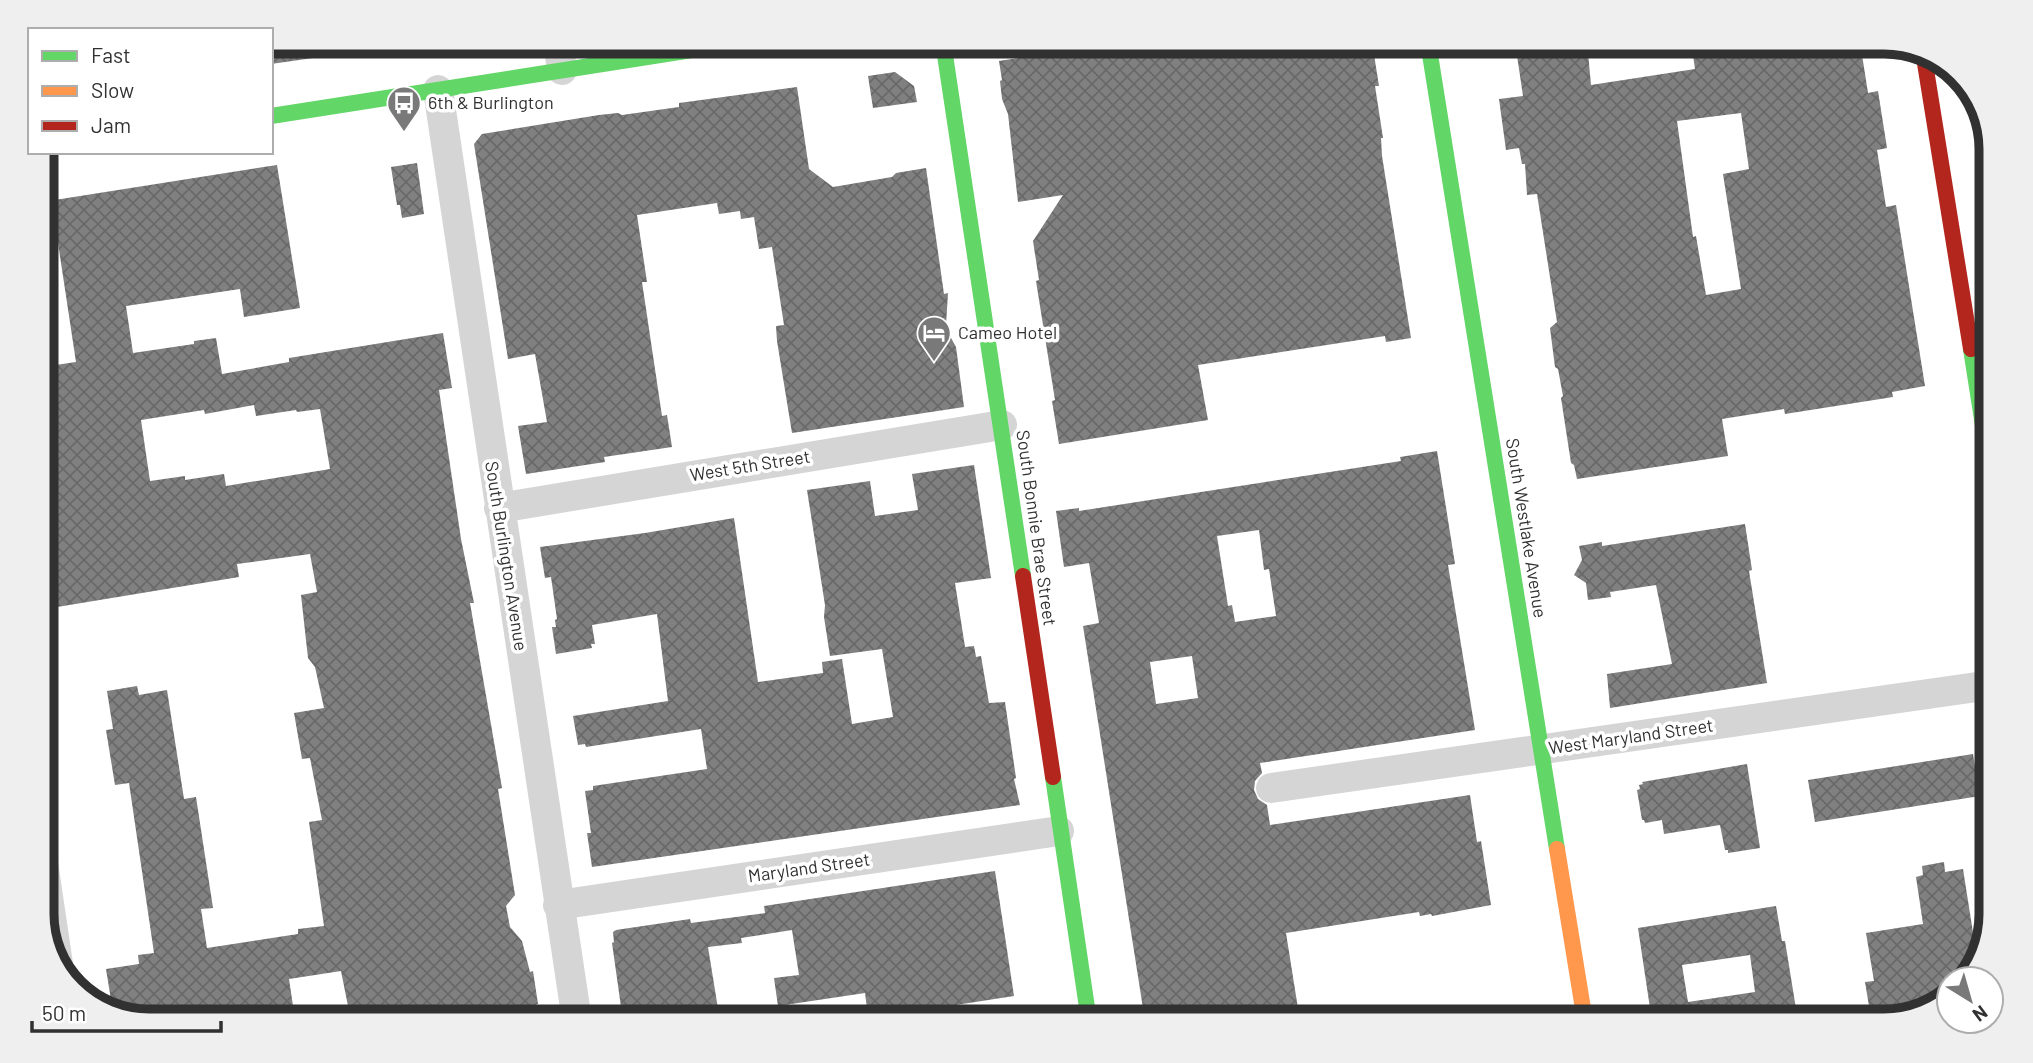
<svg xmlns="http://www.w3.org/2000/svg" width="2033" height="1063" font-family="Barlow,sans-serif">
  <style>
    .building { fill: url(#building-cross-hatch); fill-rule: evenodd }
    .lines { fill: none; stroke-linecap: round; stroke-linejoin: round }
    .street { stroke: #d5d5d5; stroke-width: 30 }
    .fast { stroke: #63d668; stroke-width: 16 }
    .slow { stroke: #ff974d; stroke-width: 16 }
    .jam { stroke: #b3261e; stroke-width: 16 }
    .labels { text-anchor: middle; stroke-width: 7; stroke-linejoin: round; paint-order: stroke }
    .poi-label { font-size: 18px; fill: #313131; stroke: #fff; text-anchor: start }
    .street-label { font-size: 18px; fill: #313131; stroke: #fff }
    .rim { fill: none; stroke: #313131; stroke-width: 9 }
  </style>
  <defs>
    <pattern id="building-cross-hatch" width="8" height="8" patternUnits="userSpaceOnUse" patternTransform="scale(1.75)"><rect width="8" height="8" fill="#808080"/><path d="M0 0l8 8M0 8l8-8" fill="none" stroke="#696969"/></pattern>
  </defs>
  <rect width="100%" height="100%" fill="#fff"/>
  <!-- building -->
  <path class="building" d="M271,42h69l1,12 -70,10z
    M1114,42h258l7,44h-4l8,52h-2l1,18 29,182 -25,4 -1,-6 -187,29 10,55 -149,24 -7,-43 3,-1 -19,-119 3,-1 -6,-39 30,-46 -45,7 -10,-88 -6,-15 -2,-18 2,-1 -3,-19 46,-7 -1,-3z
    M1515,42h72l4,43 104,-16 -4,-27h169l8,51 10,-2 9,57 -10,2 9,57 10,-2 29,181 -33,6 1,5 -108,17 -1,-5 -62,10 6,37 -151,23 -3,-14 -3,-2 -10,-65 2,-2 -5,-27 -3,-2 -5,-39 7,-6 -20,-128 -10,1 -2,-31h-3l-3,-16 -13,2 -7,-51 24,-3zM1741,113l8,56 -26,5 18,115 -35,6 -10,-59 -3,1 -16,-116z
    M895,72l19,14 3,16 -44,6 -5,-32z
    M797,87l12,82 24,18 59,-10 4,-4 30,-5 18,126 4,-1 -2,32h-2l12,22 8,60 -172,26 -15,-92 -1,-15 8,-1 -12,-78 -13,2 -5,-32 -13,2 -1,-8 -21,3 -2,-11 -80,12 10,67h-5l20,134 5,-1 5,32 -68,10 1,5 -79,12 -8,-48 29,-4 -12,-68 -27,5 -34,-215 8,-10 117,-19 19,-2 4,2 57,-8v-4z
    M417,163l7,51 -22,4 -2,-13h-3l-6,-38z
    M277,165l23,143 -56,9 -4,-28 -114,17 7,47 61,-9v-3l22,-3 6,36 67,-12v-4l154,-25 9,55 -13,2 22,149 13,64h-4l32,185 -4,1 17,106 -9,11 4,21 12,14 8,31 3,-1 5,33 -3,1 1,9 -64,7h-121l-10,-50 -52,8 6,40 -12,2h-133l-37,-9 -7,-43 33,-5 -1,-9 16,-2 -25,-170 -14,2 -9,-55 7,-1 -6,-38 30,-5 2,9 28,-5 17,109 12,-2 17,111 -12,1 6,39 91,-14v-5l26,-3 -15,-104 13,-2 -12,-62 -8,1 -8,-46 30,-5 -9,-41 -7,-9 -7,-63 16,-3 -7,-38 -73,10 2,13 -194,32 -3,-19v-92l13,-2 -9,-61 -4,1v-69l34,-5 -18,-119 -16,3v-44zM254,405l2,11 40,-6 1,2 23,-3 10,60 -104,17 -2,-12 -39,6v-4l-35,5 -9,-61 63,-10 1,4z
    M1437,451l18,113 -7,1 27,165 -215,33 2,10 -7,8 -1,9 4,9 9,6 3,20 200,-30 7,47 4,-1 10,64 -59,11 -1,-2 -11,2 -1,-4 -133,21 14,88h-155l-62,-395 16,-3 -10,-60 -25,4 -8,-56 23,-3v3l322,-50 -1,-4zM1259,530l5,40 5,-1 7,47 -41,6 -3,-17 -4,1 -11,-70zM1192,656l6,42 -42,6 -6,-42z
    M974,465l17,113 -36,5 10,64 9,-1 2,11 5,-1 8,47 16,-1 11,76 -2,1 6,26 -428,62 -5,-34h4l-6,-42 8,-1v-4l114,-17 -6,-40 -115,18 -1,-3 -7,1 -5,-29 95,-15 -11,-87 -65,11 3,19h-4l1,4 -36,6 -4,-27h4l-1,-7 2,-1 -6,-42 -6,1 -5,-31 105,-14 89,-15 24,164 65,-9 -1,-11 20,-3 10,65 41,-7 -11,-68 -52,7 -6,-39 1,-12 -18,-115 63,-9 5,35 43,-6 -6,-36z
    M1745,524l7,46 -3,1 18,112 -157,25 -3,-34 65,-10 -16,-79 -46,7 1,5 -23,3 -2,-17 -12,-8 8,-15 -3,-14 23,-4v4z
    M1973,754l7,42 -165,26 -7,-42z
    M1747,764l13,84 -32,5v-3h-3l-5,-25 -56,9 -2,-14 -17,3 -1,-3h-2l-5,-30 3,-1 -1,-4 4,-1 -1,-2z
    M1944,862l1,10 18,-3 11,70 11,-2 -5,24 -16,18h-15v17l-6,7 -63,13 -1,-5 -9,1 -5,-30 9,-1 -8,-48 57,-9 -7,-47 7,-2 -1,-9z
    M995,871l19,125 -142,22 -1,-2h-3l-3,-23 -87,13 -4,-28 25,-3 -7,-45 -51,8 1,5 -34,4 12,74h-97l-11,-78 2,-1 -1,-10 3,-2 74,-11 1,4 74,-10 -1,-7z
    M1776,906l6,35h3l13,80h-156l-1,-12 9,-1 -12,-80zM1750,955l5,37 -67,10 -6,-37z"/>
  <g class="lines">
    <!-- street -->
    <path class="street" d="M558,42l4,28
      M438,90l139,931
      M499,508l503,-83
      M1271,788l720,-103
      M42,856l17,115
      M558,905l501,-74"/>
    <!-- fast -->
    <path class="fast" d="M950,42l-5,13 78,521
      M1428,42l129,807
      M271,116l472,-74
      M1971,349l20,128
      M1053,777l36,244"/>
    <!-- slow -->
    <path class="slow" d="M1557,849l28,172"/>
    <!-- jam -->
    <path class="jam" d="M1923,51l48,298
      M1023,576l30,201"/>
  </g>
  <!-- icons -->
  <defs>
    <g id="bus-pin" transform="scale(1.75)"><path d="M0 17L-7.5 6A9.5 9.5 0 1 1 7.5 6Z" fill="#797979" stroke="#fff"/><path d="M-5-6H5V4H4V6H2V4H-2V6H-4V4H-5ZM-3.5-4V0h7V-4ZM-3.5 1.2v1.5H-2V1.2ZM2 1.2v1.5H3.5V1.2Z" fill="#fff"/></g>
    <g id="hotel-pin" transform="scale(1.75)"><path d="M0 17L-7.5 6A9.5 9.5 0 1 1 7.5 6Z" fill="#797979" stroke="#fff"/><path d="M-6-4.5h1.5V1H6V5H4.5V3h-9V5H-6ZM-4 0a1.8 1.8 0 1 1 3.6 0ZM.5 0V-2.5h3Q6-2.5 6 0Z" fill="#fff"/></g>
  </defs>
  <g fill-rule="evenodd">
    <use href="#bus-pin" x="404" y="103"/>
    <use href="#hotel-pin" x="934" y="333"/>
  </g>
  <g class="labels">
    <!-- poi labels -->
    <g class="poi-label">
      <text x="428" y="109">6th &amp; Burlington</text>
      <text x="958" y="339">Cameo Hotel</text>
    </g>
    <!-- street labels -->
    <g class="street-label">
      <text transform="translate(750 466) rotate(-9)" y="6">West 5th Street</text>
      <text transform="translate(1036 528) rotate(82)" y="6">South Bonnie Brae Street</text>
      <text transform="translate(1526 528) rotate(81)" y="6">South Westlake Avenue</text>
      <text transform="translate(506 556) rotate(81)" y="6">South Burlington Avenue</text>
      <text transform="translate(1631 737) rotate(-8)" y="6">West Maryland Street</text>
      <text transform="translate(809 868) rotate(-8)" y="6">Maryland Street</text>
    </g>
  </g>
  <!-- crop -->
  <path d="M0 0H2033V1063H0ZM149 54H1884A95 95 0 0 1 1979 149V914A95 95 0 0 1 1884 1009H149A95 95 0 0 1 54 914V149A95 95 0 0 1 149 54Z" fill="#efefef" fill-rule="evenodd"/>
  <path class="rim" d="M149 54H1884A95 95 0 0 1 1979 149V914A95 95 0 0 1 1884 1009H149A95 95 0 0 1 54 914V149A95 95 0 0 1 149 54Z"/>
  <!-- legend -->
  <rect x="28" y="28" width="245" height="126" fill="#ffffff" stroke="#adadad" stroke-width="2"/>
  <rect x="42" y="51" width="35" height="10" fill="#63d668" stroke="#adadad" stroke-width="2"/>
  <text x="91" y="63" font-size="21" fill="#313131">Fast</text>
  <rect x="42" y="86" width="35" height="10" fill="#ff974d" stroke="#adadad" stroke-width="2"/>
  <text x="91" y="98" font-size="21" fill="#313131">Slow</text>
  <rect x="42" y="121" width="35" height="10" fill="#b3261e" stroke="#adadad" stroke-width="2"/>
  <text x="91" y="133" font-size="21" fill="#313131">Jam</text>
  <!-- north arrow -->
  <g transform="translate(1970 1000) rotate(143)"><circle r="33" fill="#ffffff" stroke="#adadad" stroke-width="2"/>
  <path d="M0-5L12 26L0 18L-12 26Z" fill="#797979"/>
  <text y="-10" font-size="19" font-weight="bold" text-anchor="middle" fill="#313131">N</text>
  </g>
  <!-- scale -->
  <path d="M32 1021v10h189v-10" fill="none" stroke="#313131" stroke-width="3.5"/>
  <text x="42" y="1021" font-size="21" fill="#313131" stroke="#ffffff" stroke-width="5" paint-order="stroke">50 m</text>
</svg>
